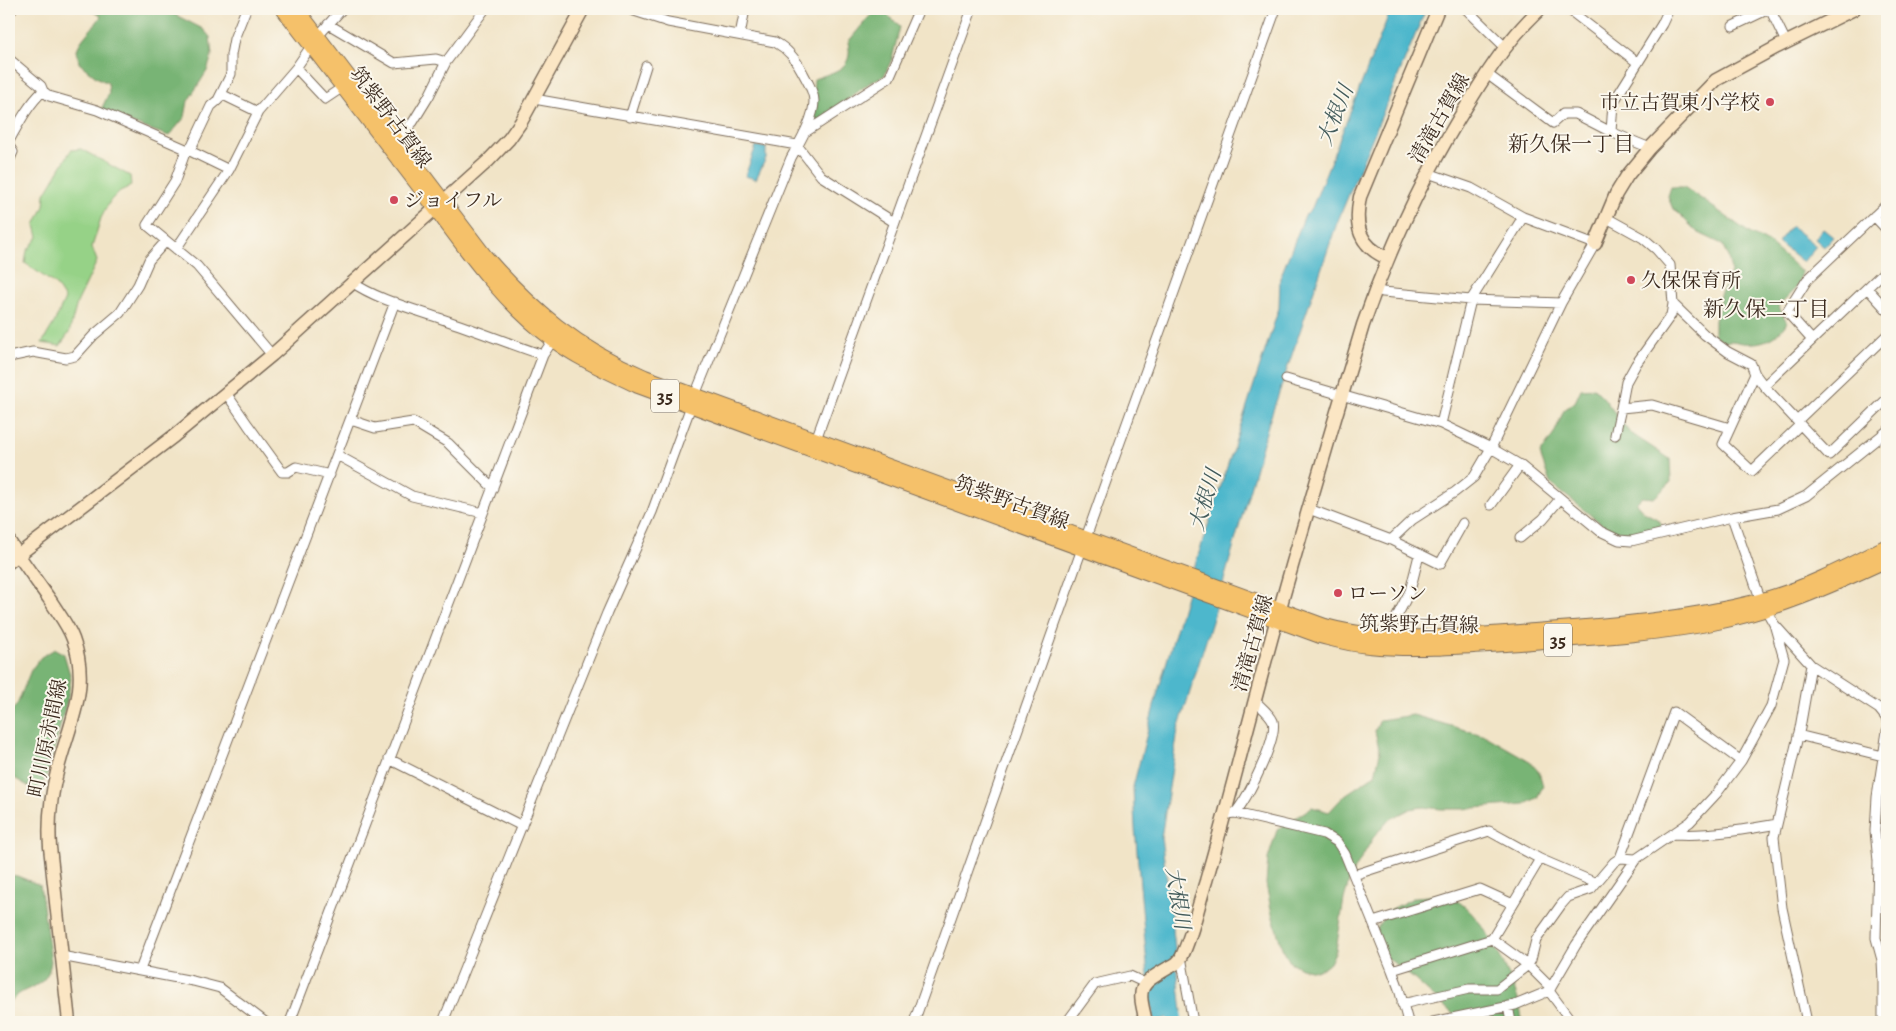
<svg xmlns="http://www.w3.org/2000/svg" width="1896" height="1031" font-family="Alegreya,'Noto Serif JP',serif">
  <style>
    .green { fill: #96d287; stroke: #687e52 }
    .forest { fill: #78b474; stroke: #5a6f49 }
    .water { fill: #4eb7cc; stroke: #447075 }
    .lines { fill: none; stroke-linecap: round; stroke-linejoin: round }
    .river { stroke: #4eb7cc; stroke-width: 15 }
    .street-casing { stroke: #7b6b59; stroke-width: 11 }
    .secondary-casing { stroke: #7b6b59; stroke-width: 15 }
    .primary-casing { stroke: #7b6b59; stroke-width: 16 }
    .street { stroke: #fff; stroke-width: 9 }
    .secondary { stroke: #fbe6c4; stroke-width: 12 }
    .primary { stroke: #f5c16b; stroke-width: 14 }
    .poi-dot { fill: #d1495b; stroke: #fbf7ec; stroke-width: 2 }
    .labels { text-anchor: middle; stroke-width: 4; stroke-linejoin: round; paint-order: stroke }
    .shield { fill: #fbf7ec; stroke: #75685c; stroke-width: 1 }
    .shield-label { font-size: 19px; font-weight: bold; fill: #3b2a1e }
    .poi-label { font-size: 20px; fill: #3b2a1e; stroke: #fbf7ec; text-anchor: start }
    .street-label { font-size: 20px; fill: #3b2a1e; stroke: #fbf7ec }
    .water-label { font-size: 21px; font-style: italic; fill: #425b5b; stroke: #fbf7ec }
    .neighbourhood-label { font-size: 21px; fill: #3b2a1e; stroke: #fbf7ec }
  </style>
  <rect width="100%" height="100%" fill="#fbf7ec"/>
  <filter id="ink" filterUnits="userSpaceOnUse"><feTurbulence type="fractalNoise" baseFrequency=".02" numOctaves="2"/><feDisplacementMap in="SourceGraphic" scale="10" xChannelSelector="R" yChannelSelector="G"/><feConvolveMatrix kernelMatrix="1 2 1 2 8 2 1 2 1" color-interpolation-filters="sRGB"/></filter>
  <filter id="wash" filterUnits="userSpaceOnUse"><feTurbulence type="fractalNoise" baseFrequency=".0096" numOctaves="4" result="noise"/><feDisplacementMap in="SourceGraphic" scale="20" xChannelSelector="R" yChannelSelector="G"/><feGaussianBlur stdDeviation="1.12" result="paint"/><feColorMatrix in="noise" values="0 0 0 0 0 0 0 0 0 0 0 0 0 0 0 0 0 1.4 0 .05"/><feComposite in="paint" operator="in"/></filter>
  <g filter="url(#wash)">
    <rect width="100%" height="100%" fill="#f1e4c7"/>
    <!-- green -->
    <path class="green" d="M81,149l49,27 1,10 -11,5 -10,10 -9,17 -9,29 5,14 -20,42 -8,30 -9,13 -18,-3 12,-20 11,-24 -9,-14 -31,-22 2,-12 11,-14 -3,-12 9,-19 1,-12 26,-44z"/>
    <!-- forest -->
    <path class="forest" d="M76,9h88l39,20 7,8 2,18 -5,16 -19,30 -3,16 -16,19 -69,-24 9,-19 -1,-10 -12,-6 -17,-14c0,-3 -2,-9 -2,-12 1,-11 19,-25 24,-35l-7,-4z
      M878,9h4l18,18 -8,32 -8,17 -12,5 -57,43 -4,-1 3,-44c22,-8 40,-10 34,-37l20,-24z
      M1671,187h13l19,13 48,34 18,9 33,29 -4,14 -20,20 9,16c-9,16 -25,23 -44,21 -7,-1 -11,-3 -19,-1l-10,-7v-15l5,-13 1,-13 8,-11 3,-12 -3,-14 -6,-13 -25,-12 -25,-25 -4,-11z
      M1594,388l9,9 26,35 41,27 1,23 -17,16 -12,-1 -6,6 8,9 15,8 4,7 -25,6h-19l-16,-8 -53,-42 -10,-29 14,-20 10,-24 11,-8 6,-13z
      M55,649l9,5 7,24 -3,19 -21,79 -10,15 -28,-16v-62l8,-8 14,-35 10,-13z
      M1413,715l73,21 42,24 11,12 4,14 -6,12 -12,6 -63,5h-21l-18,-2 -13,2 -23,12 -14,17 -23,40 -6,21 -8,51 -6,13 -6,5 -9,3 -14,-3 -11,-6 -8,-14 -10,-34 -6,-30 2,-25 9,-29 35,-23 17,5 16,-17 30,-20 5,-22 -5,-22 5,-11z
      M9,875l8,1 23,9 11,76c-3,22 -13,23 -29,31 -5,3 -9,7 -13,11z
      M1441,895c18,2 31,18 42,32 11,15 43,78 38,95h-59l-48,-43 -34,-27 -6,-15 5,-13 11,-14 25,-13z"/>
    <!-- water -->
    <path class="water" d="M1391,9h35l-89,214 -69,202 -54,190 -36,115 -17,108 9,64 12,110 -27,10 -5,-22 -15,-172 -2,-41 24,-92 38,-130 84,-257 1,-30 25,-63 7,-7z
      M756,146l10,2v10l-10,21 -11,-3z
      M1791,226l25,20 -13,16 -25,-20z
      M1823,229l10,8 -9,10 -9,-8z"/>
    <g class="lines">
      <!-- river -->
      <path class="river" d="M1172,996l3,26"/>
    </g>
  </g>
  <g filter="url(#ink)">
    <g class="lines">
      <!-- street casing -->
      <g class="street-casing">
        <path id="street" d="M12,9h1
          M246,9l-12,30 -3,16v19l-13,26 -7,6 -19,40 -7,7 -10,28 -28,44 50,41 75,89
          M1466,9l39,38
          M1568,9l70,54
          M1770,9l16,33
          M328,24l66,39 42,-4 10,3
          M1733,26l36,-17
          M740,35l5,-26
          M9,59l32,27 2,5
          M296,68l29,31 18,-12
          M1487,74l66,49 10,-9h13l35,18
          M221,94l37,18
          M534,99l263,46 24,31 73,46
          M630,117l16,-51
          M804,133l85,-55 30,-69
          M396,140l17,-18 16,-26 17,-34 39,-53
          M9,141c10,-18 19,-36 34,-50l6,5 48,14 91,40 41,20
          M9,146l4,6 -4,9
          M1650,148l-39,-16 2,-29 49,-79 7,-15
          M1874,216l13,14
          M1605,217l38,21 13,11 14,16 3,39 32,31 23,17 23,12 4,10 9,12 65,69 58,-56
          M176,249l53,-79 29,-58 38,-44 22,-32 24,-27
          M352,282c23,17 65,28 93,38 33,11 65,24 98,35
          M1867,288l20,22
          M1375,289l8,3 88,8 90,3
          M1673,304l-2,11 -35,49 -10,18 -5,26 31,-3 78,23
          M1812,340l-25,-28 20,-32 80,-76
          M9,357l24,-5 33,6 9,-2 19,-21 26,-22 18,-28 11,-25 17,-19
          M1755,374l-32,70 29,27 48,-46
          M1286,379l155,45 50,24 29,17 80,66 19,9 12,1 101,-24 46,-8 28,-13 81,-65
          M1764,386l123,-117
          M226,393l22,32 34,47h6l8,-5 34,8
          M351,420l24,8 38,-6 35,21 45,45
          M1797,421l90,-86
          M1441,424l30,-124 52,-83
          M1615,435l6,-27
          M815,442l157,-433
          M337,455l75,41 71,17
          M1491,505l29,-40
          M1309,509l82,31 21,-20 43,-28 19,-15 17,-29 70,-145 34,-59 -72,-27 -52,-29 -43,-15
          M1732,517l29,84 13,23 37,41 68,44 8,10
          M1520,538l23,-19 17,-20
          M1391,540l49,24 23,-41
          M1393,637v-13l17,-33 9,-36
          M1798,735l85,21
          M389,759l133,67
          M1235,813c12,-14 43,-74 38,-92 -3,-7 -12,-14 -18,-20
          M1226,814l9,-1 89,21 13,8 8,12 47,116 100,-31 36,26 23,23
          M1674,834c35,2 69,-4 103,-10
          M1620,858l54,-146 67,49
          M1354,875l135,-44 51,28 56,24 18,-21 6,-4 16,1
          M1373,922l107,-33 33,15
          M1492,939l48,-80
          M61,956l132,25 27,7 45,34
          M1181,957l12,65
          M140,970l255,-668
          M1392,970l7,19 9,33
          M1549,991l23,31
          M1402,1004l67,-15h28l31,-24 3,-5 5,-20 25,-35 7,-8 23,-8 5,-6
          M1508,1006l3,16
          M290,1022l253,-667 10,-15
          M443,1022l164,-409 45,-101 43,-117 96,-237c8,-15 23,-39 23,-57 0,-10 -7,-20 -11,-28 -7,-14 -15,-24 -28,-31l-107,-20 -40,-13
          M914,1022c119,-338 240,-676 362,-1013
          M1067,1022l28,-38 35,-8 15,7
          M1433,1022l82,-17 34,-14 27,-46 60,-86 54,-37 27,-29 24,-32 30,-55 13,-47 -10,-35
          M1807,1022l-25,-114 -8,-71 26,-109 11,-63
          M1883,1022v-41l-1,-21 -6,-22 2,-77 -3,-30 2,-34 10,-66"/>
      </g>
      <!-- secondary casing -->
      <g class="secondary-casing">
        <path id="secondary" d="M1595,244l21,-50 11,-18 23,-28 66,-68 61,-33 77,-38
          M1387,258c-28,-12 -33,-32 -27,-61l78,-188
          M9,541c13,20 27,39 41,59 8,13 18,25 23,39 18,48 -4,85 -15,129 -7,26 -10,52 -8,79l19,175
          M9,562l165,-126 98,-81 216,-194 21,-22 12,-17 62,-113
          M1146,1022c-8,-34 -9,-36 22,-54 6,-3 11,-5 14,-12 11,-23 16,-50 24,-75 25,-86 46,-173 70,-259 28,-99 57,-198 87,-297 27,-79 63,-155 108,-226 20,-33 41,-64 69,-90"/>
      </g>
      <!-- primary casing -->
      <g class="primary-casing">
        <path id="primary" d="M283,9c46,60 92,120 138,180 39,52 78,111 131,150 26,20 57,33 86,47l682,250c16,4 32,9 49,10 47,5 103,0 151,-3 64,-5 129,-8 193,-20 61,-12 118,-37 174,-63
          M297,9l188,247c48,55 92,92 160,121l680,249c63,17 130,11 195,6 80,-6 160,-11 239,-31 45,-12 87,-34 128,-55"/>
      </g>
      <!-- street -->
      <use href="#street" class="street"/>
      <!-- secondary -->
      <use href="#secondary" class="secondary"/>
      <!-- primary -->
      <use href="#primary" class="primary"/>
    </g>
  </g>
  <!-- markers -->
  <g class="poi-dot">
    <circle cx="1770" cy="102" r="5"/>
    <circle cx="394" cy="200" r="5"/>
    <circle cx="1631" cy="280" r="5"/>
    <circle cx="1338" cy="593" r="5"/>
  </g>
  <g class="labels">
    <!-- shield labels -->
    <g class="shield">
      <rect x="651" y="379.5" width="28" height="33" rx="4"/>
      <rect x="1544" y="623.5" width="28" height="33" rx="4"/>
    </g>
    <g class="shield-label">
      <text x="665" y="403">35</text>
      <text x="1558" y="647">35</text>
    </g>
    <!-- poi labels -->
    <g class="poi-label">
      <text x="1760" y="109" text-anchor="end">市立古賀東小学校</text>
      <text x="404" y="207">ジョイフル</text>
      <text x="1641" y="287">久保保育所</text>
      <text x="1348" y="600">ローソン</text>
    </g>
    <!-- street labels -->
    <g class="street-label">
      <text transform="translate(391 117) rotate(53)" y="7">筑紫野古賀線</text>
      <text transform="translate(1439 118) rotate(-60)" y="7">清滝古賀線</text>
      <text transform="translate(1012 502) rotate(20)" y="7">筑紫野古賀線</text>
      <text transform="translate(1419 624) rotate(1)" y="7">筑紫野古賀線</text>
      <text transform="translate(1252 643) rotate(-74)" y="7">清滝古賀線</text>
      <text transform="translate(47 738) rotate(-78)" y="7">町川原赤間線</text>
    </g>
    <!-- water labels -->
    <g class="water-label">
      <text transform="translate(1335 115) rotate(-68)" y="7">大根川</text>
      <text transform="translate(1205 500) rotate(-73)" y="7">大根川</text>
      <text transform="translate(1178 898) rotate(81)" y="7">大根川</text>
    </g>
    <!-- neighbourhood labels -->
    <g class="neighbourhood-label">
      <text x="1571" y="151">新久保一丁目</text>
      <text x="1766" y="316">新久保二丁目</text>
    </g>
  </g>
  <!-- margin -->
  <rect width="1896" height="1031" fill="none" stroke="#fbf7ec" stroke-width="30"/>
</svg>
